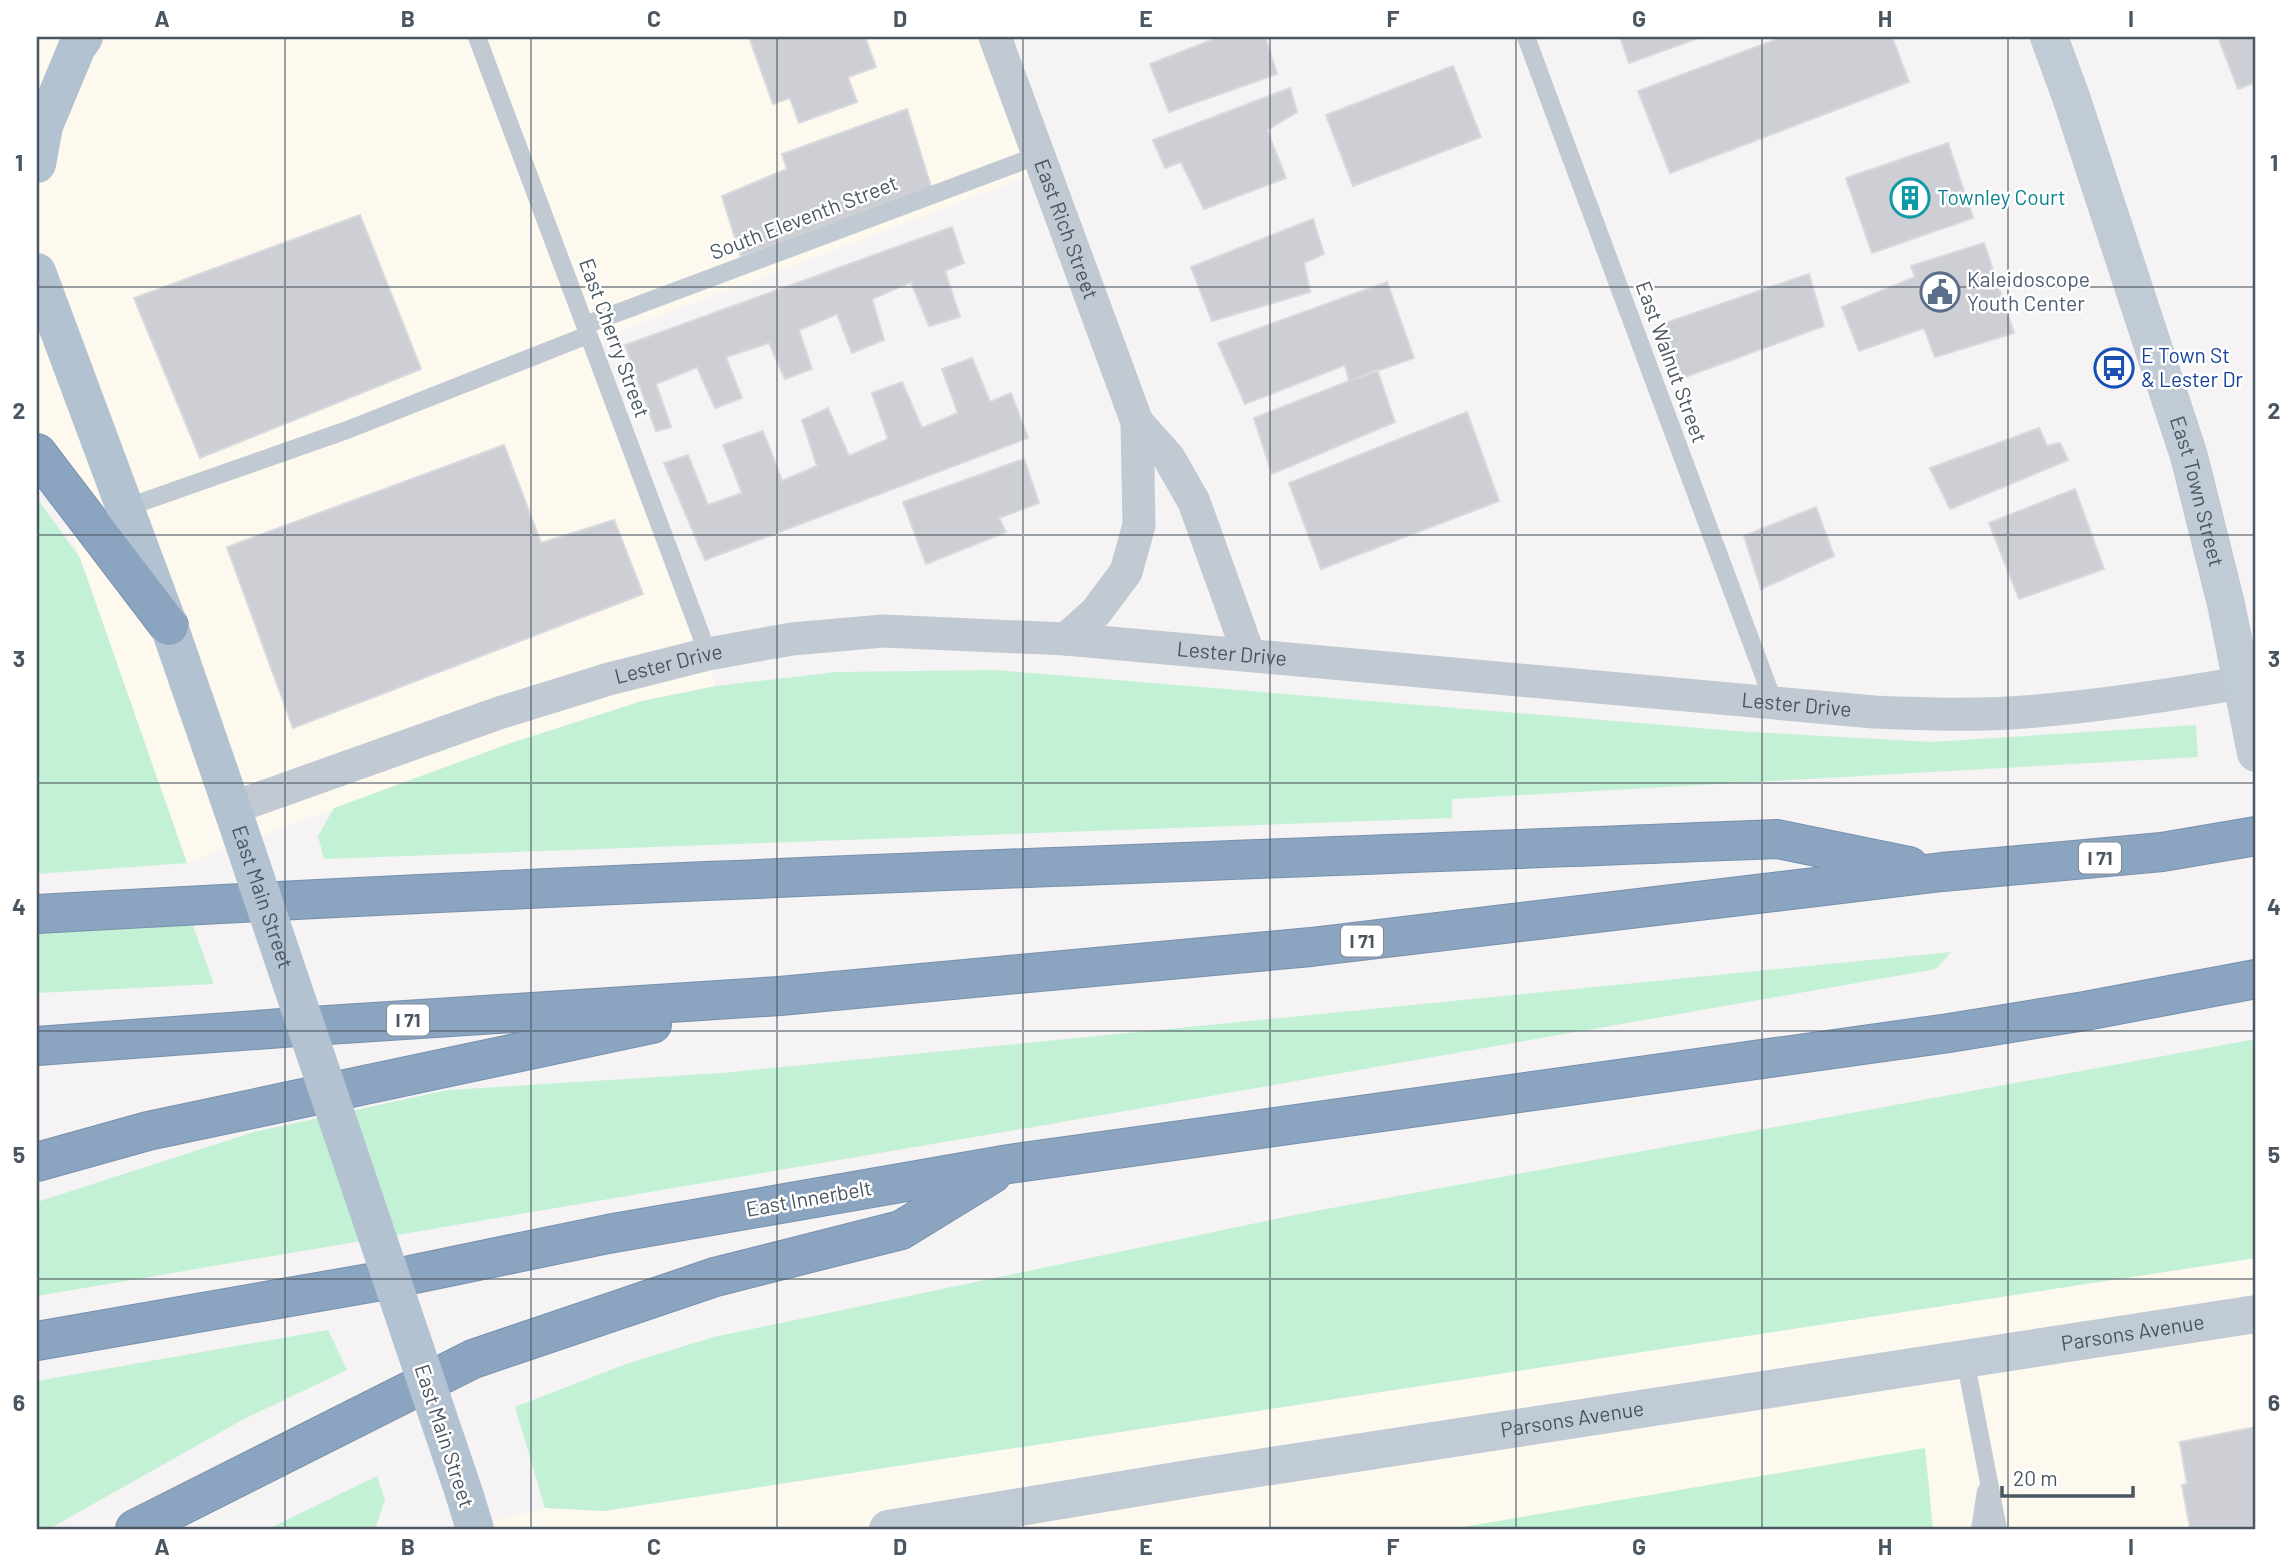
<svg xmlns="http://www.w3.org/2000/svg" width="2293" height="1566" font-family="Barlow,sans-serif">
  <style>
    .commercial { fill: #fdf9ef }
    .green { fill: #c3f1d5 }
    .building { fill: #cdcfd5; stroke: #d7d9de; stroke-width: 2 }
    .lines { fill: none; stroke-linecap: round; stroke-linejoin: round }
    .highway-casing { stroke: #7690ad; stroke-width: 40 }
    .lane { stroke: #c1cad2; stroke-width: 18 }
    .street { stroke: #c1cad2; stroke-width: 33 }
    .secondary { stroke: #c1cbd6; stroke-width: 38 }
    .primary { stroke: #b3c2d1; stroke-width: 38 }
    .highway { stroke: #8ba5c1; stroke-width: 38 }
    .primary-bridge { stroke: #b3c2d1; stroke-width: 38 }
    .grid { fill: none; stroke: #4a5661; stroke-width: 2; stroke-opacity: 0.55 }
    .labels { text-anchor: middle; stroke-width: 5; stroke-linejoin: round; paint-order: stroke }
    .shield { fill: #fff; stroke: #808990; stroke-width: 2 }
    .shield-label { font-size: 19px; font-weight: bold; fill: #4a5661 }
    .culture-label { font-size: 21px; fill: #0d838f; stroke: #fff; text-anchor: start }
    .street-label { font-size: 21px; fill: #4a5661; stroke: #fff }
    .service-label { font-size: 21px; fill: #4e5e75; stroke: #fff; text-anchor: start }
    .transit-label { font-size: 21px; fill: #164399; stroke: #fff; text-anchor: start }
    .neatline { fill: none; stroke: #4a5661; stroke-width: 2.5 }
    .grid-label { font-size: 23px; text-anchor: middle; font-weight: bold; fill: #4a5661 }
  </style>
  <rect width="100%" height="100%" fill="#f5f3f3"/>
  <!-- commercial -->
  <path class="commercial" d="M37,37h965l46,132 -462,175 130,342 -74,15 -131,42 -324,120 -150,-428z
    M2256,1258v271h-1794l83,-21 59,3z"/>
  <!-- green -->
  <path class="green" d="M37,498l43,60 107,305 -150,11z
    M995,670l740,61 197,11 264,-17 2,32 -746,42v19l-1128,41 -6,-23 16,-28 177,-65 131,-42 74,-15 120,-14z
    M192,923l22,61 -177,9v-62z
    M1951,952l-15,17 -897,157 -1002,170v-94l217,-70 194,-42 274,-17z
    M2256,1039v219l-1652,253 -59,-3 -30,-101 111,-43 88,-27 585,-123z
    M328,1330l19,40 -105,50 -193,109h-12v-148z
    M1925,1448l8,81h-476v-1z
    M377,1476l8,24 -10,29h-107z"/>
  <!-- building -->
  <path class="building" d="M749,37h116l11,30 -28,10 9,25 -58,21 -9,-25 -17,6z
    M1219,37h46l12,37 -108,38 -19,-48z
    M1620,37h81l-72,26z
    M1783,37h109l17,45 -239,91 -32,-82z
    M2218,37h38v45l-18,7z
    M1453,66l28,71 -128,49 -27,-71z
    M1290,88l7,24 -30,18 19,48 -82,31 -23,-47 -16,6 -12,-28z
    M907,109l24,78 -190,70 -19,-61 65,-27 -5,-15z
    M1948,143l25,75 -101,35 -26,-75z
    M360,215l61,154 -221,89 -66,-160z
    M1313,219l11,35 -20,9 6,29 -98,29 -21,-54z
    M952,227l12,36 -19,8 15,46 -31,9 -18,-44 -39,17 12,41 -32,13 -15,-39 -38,16 13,39 -27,10 -16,-36 -43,14 16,41 -27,10 -18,-41 -41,17 15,43 -15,4 -31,-86z
    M1984,243l30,90 -79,24 -11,-29 -65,23 -17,-44 73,-30 -4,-11z
    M1809,274l15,52 -144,53 -24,-53z
    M1387,282l27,76 -65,23 -4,-16 -100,39 -27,-61z
    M972,358l18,44 21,-9 17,45 -323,122 -41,-97 24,-8 20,50 34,-12 -19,-48 40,-14 19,50 35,-15 -15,-46 26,-12 21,48 39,-17 -16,-46 30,-11 20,46 36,-15 -16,-44z
    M1377,370l18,52 -123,52 -18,-56z
    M1467,412l32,89 -178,68 -32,-86z
    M2039,428l8,18 13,-3 8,17 -118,49 -20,-41z
    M504,445l37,98 73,-23 29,74 -350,134 -66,-181z
    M1024,459l15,44 -40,15 7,14 -80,32 -23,-62z
    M2075,489l29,80 -85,30 -30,-76z
    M1816,507l18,49 -73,33 -17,-53z
    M2256,1427v102l-66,-1 -8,-43 5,-1 -7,-42z"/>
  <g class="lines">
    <!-- highway casing -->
    <g class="highway-casing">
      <path id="highway" d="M37,453l132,173
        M37,914c579,-33 1160,-52 1740,-75l132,27
        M37,1046l259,-19 484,-31 531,-49 631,-75 220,-20 94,-16
        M37,1162l111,-31 504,-107
        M37,1341l344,-60 227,-47 401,-70 940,-131 136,-22 171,-32
        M135,1529l338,-170 242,-82 186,-47 91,-56"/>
    </g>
    <!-- lane -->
    <path class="lane" d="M477,37l231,617
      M1526,37l248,666
      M585,325l454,-170
      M125,508l222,-78 241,-95
      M1965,1359l33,170
      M1980,1529l6,-38"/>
    <!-- street -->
    <g class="street">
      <path id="s1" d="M995,37l142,385 2,103 -13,47 -30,40 -30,27"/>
      <path d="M1137,422l32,36 25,44 55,153"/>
      <path id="s2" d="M232,808l267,-95 110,-34 99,-25 84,-15 91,-8 183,8 808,73c50,2 100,4 150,0 78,-6 155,-18 232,-32"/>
    </g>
    <!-- secondary -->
    <g class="secondary">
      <path id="s3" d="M2049,37l22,60 118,359 37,148 30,149"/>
      <path id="s4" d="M888,1529l312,-52 1056,-163"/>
    </g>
    <!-- primary -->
    <path class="primary" d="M37,164l7,-38 33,-79 7,-10
      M37,272l132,354 63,182
      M465,1496l10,33"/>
    <!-- highway -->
    <use href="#highway" class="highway"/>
    <!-- primary-bridge -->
    <path class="primary-bridge" id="s5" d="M232,808l233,688"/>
  </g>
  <!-- grid -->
  <path class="grid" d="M285,37v1492M531,37v1492M777,37v1492M1023,37v1492M1270,37v1492M1516,37v1492M1762,37v1492M2008,37v1492M37,287h2219M37,535h2219M37,783h2219M37,1031h2219M37,1279h2219"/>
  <!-- icons -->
  <defs>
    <g id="building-ring" transform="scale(2.0125)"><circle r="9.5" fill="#fff" stroke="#0f9aa8" stroke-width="1.5"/><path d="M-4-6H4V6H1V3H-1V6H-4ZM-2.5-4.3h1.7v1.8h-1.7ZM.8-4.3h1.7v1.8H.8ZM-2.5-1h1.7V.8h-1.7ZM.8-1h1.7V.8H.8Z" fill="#0f9aa8"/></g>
    <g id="civic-ring" transform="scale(2.0125)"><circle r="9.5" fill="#fff" stroke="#5c6f8a" stroke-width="1.5"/><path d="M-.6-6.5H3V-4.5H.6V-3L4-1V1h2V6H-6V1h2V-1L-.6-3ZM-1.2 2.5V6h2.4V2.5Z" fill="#5c6f8a"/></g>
    <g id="bus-ring" transform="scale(2.0125)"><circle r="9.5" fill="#fff" stroke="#1a4fb4" stroke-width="1.5"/><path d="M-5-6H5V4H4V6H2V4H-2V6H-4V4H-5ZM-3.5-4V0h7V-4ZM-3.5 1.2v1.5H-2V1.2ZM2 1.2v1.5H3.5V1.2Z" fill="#1a4fb4"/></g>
  </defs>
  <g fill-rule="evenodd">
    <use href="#building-ring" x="1910" y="198"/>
    <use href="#civic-ring" x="1940" y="292"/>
    <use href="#bus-ring" x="2114" y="368"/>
  </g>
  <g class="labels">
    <!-- shield labels -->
    <g class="shield">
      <rect x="2079" y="842.5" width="42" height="31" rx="5"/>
      <rect x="1341" y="925.5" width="42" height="31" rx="5"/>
      <rect x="387" y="1004.5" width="42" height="31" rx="5"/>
    </g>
    <g class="shield-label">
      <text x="2100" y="865">I 71</text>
      <text x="1362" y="948">I 71</text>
      <text x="408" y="1027">I 71</text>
    </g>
    <!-- culture labels -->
    <g class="culture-label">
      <text x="1937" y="205">Townley Court</text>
    </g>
    <!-- street labels -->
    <g class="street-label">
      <text transform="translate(804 218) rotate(-21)" y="7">South Eleventh Street</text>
      <text dy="7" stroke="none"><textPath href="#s1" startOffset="205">East Rich Street</textPath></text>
      <text transform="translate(614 338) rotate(70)" y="7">East Cherry Street</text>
      <text transform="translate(1671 362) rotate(70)" y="7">East Walnut Street</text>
      <text dy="7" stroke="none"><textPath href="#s3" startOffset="478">East Town Street</textPath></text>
      <text dy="7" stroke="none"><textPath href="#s2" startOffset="1027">Lester Drive</textPath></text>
      <text dy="7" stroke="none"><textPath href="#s2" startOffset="460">Lester Drive</textPath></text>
      <text dy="7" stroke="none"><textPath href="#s2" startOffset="1594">Lester Drive</textPath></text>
      <text dy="7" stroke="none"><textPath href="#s5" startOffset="94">East Main Street</textPath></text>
      <text transform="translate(809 1199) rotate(-10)" y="7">East Innerbelt</text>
      <text dy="7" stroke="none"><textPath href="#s4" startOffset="1260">Parsons Avenue</textPath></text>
      <text dy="7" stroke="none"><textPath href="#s4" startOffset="693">Parsons Avenue</textPath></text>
      <text transform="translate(444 1436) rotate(72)" y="7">East Main Street</text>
    </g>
    <!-- service labels -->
    <g class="service-label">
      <text x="1967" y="287">Kaleidoscope<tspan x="1967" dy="24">Youth Center</tspan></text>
    </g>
    <!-- transit labels -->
    <g class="transit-label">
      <text x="2141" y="363">E Town St<tspan x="2141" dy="24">&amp; Lester Dr</tspan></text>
    </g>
  </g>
  <!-- border -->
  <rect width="2293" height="1566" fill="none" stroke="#ffffff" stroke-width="77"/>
  <!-- scale -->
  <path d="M2002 1486v10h131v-10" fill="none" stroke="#4a5661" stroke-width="3.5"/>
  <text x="2013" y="1486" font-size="21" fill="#4a5661" stroke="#ffffff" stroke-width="5" paint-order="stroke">20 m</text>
  <rect x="38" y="38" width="2216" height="1490" class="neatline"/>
  <g class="grid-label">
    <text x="162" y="27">A</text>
    <text x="408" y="27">B</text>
    <text x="654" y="27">C</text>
    <text x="900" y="27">D</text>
    <text x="1146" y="27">E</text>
    <text x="1393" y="27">F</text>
    <text x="1639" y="27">G</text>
    <text x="1885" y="27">H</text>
    <text x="2131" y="27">I</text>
    <text x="19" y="171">1</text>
    <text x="2274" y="171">1</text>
    <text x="19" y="419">2</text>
    <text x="2274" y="419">2</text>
    <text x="19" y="667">3</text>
    <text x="2274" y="667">3</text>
    <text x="19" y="915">4</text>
    <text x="2274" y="915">4</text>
    <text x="19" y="1163">5</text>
    <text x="2274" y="1163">5</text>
    <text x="19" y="1411">6</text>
    <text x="2274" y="1411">6</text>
    <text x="162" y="1555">A</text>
    <text x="408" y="1555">B</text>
    <text x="654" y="1555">C</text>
    <text x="900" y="1555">D</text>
    <text x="1146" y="1555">E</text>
    <text x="1393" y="1555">F</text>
    <text x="1639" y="1555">G</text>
    <text x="1885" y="1555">H</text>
    <text x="2131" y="1555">I</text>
  </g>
</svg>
